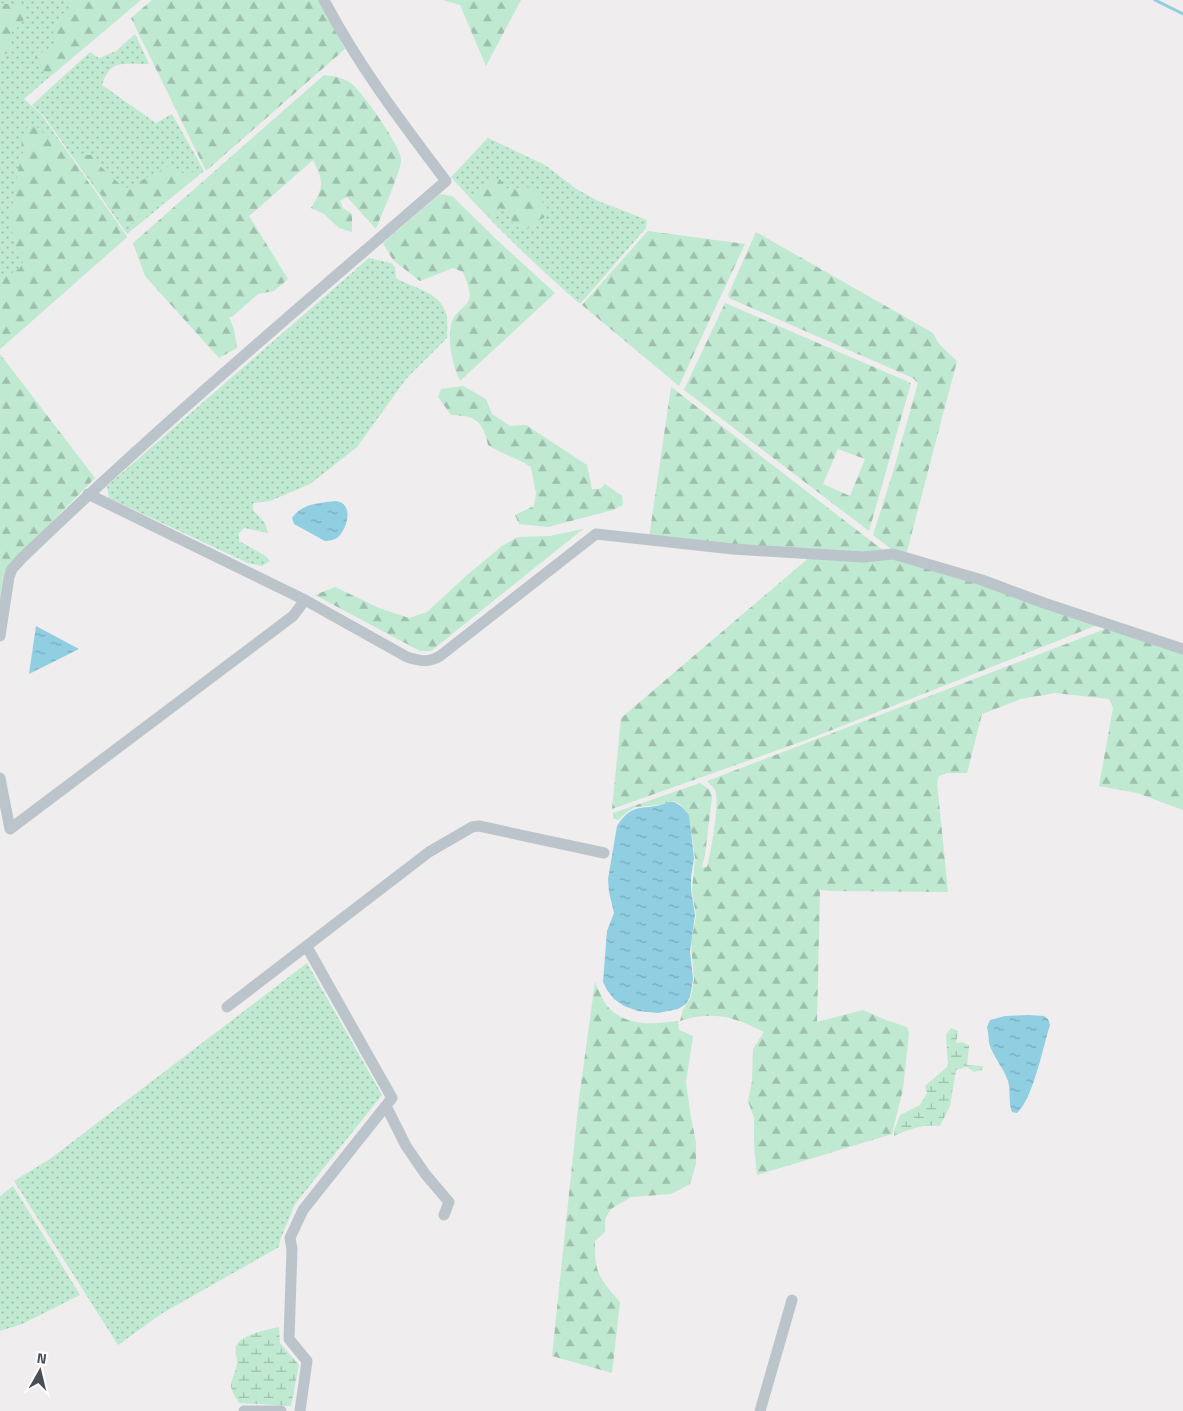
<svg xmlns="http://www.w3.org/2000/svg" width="1183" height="1411" font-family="'Titillium Web',sans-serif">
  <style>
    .grass { fill: url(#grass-dots) }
    .forest { fill: url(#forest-firs); fill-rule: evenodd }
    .wetland { fill: url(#wetland-marsh) }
    .water { fill: url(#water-ripples) }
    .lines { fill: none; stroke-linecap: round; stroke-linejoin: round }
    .stream { stroke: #90cee2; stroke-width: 3 }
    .minor { stroke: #bcc4cb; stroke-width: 11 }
  </style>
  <defs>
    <pattern id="grass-dots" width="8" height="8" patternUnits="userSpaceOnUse" patternTransform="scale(1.25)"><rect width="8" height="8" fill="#bfe9d1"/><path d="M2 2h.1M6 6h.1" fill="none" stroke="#9dbfac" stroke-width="1.8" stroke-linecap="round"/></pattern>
    <pattern id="forest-firs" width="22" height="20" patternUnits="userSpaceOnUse" patternTransform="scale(1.25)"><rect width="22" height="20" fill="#bfe9d1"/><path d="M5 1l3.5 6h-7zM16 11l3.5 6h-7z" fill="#9dbfac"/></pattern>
    <pattern id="wetland-marsh" width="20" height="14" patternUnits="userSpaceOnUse" patternTransform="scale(1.25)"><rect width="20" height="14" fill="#bfe9d1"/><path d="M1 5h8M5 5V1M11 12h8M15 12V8" fill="none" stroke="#9dbfac"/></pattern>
    <pattern id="water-ripples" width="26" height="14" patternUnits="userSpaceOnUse" patternTransform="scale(1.25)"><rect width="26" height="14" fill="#90cee2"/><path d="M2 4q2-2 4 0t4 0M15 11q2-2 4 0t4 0" fill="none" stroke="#77aaba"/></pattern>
  </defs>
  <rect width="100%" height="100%" fill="#efeded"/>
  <!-- grass -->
  <path class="grass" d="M0,0h138l-114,99 17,15 86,123 -127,112z
    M135,34l14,30c-26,1 -38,-6 -47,21l54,38 16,-9 32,57 -77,63 -84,-119 -11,-10 58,-53 9,6 17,-7z
    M488,138l57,27 30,23 21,12 51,20 -1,8 -66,76c-45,-39 -89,-82 -129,-127z
    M369,258l22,5 4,4 1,11c18,11 43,13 50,35 2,7 1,17 1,25l-41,41 -49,68 -47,37 -40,17 -17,2v7l12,13 3,10 -24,-5 -5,5v8l25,14 6,6 -8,5 -14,-3 -139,-65 -2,-12z
    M307,963l75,132 -87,109 -15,36 -1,7 -118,67 -43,31 -104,-164 36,-22z
    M13,1186l67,109 -58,29 -22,7v-135z"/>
  <!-- forest -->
  <path class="forest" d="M68,0h73l-90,76c-8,-3 -14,-10 -16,-19l4,-4 5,-1 5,3c7,-6 4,-18 4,-27 5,-10 12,-16 19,-24z
    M152,0h167l26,49 -139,122 -75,-153z
    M443,0h78l-35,66 -26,-61z
    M0,3c9,2 17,0 26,3 2,12 -5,19 -14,26l-1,11 2,8 -13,5z
    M324,75c9,1 22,3 29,10 11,10 47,60 48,74 1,10 -20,57 -25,70l-29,-32 -7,4 3,7 9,6v18l-13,-4 -15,-14 -13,-6c13,-21 13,-26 2,-48l-64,56 39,63 -14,12 -16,3 -26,23h-3l5,12 3,19 -18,10 -74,-82 -12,-33z
    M29,125l6,1 33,27 59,84 -127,112v-69l20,-12 5,-11 -10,-11 -2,-12 -4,-7 11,-68 4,-3c-5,-12 -2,-20 5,-31z
    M73,155h18l8,10 26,24 46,-24 12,8 11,-1 2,4 -41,33 -30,19z
    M500,179l5,8 6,3 14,-4 12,8 14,20 -14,7 -9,7 -14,-1 -5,-14 -9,-5 -10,9 -18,-18 19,-19z
    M440,194l12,2 45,44 58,53 -95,88c-8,-16 -15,-48 -6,-64 4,-6 10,-9 14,-15 5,-8 -2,-22 -5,-30l-10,-4 -33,13 -27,-21 -10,-17z
    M648,231l97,13 -66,142 -97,-81z
    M756,232l177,101 6,11 18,17 -51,194 -11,-3 -22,-17 20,-63 25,-89 -5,-5 -184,-80 -1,-3z
    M725,303l186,80 -42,148 -185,-141zM838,449l27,10 -15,37 -27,-12z
    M0,354l95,124 -87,88 -5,10 -3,24z
    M463,386l23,13 6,15 18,12 16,-1 61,40 5,24h8l5,-5 17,12 1,9 -10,5 -65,17 -29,-3 -4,-9 19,-9 2,-13 -5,-26c-14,-9 -29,-13 -43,-22 -5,-25 -13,-29 -37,-30l-13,-18 3,-8z
    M671,387l213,164 -19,3 -216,-16z
    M583,529l-152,122h-11l-105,-56 20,-8 44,21 30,10 18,-6 39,-36 36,-30 16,-9 32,-1z
    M811,556l82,1 84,25 123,42 -291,115 -197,70 9,-91z
    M1108,628l75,24v158l-46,-17 -38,-7 14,-78 -4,-9 -54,-6 -34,6 -39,15 -15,59h-20l-8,3 -2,6 11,110 -117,-1 -11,-1 -3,132 46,-12 23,10 21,7 2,6 -6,56 -11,45 -135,41 -3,-29v-28l-6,-17 4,-20 1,-32 11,-17c-30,-15 -51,-22 -84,-11l3,-11 8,-13 3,-18 -3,-36 5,-27 -4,-25 3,-33 -6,-42 -8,-11 -7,-4 -13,4 -26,2 -8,5 -9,8 -5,-2v-5l87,-30 10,7 2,7 -7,58 -3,12h5c4,-14 13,-65 8,-77 -2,-3 -5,-6 -8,-9z
    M595,982c4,9 8,20 15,27 19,18 44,15 68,12l1,9 14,6 -7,46 5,36 5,24v22l-6,20 -19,10 -40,3 -20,12 -6,10v13l-10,9c-1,32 5,38 25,61l-8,71 -60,-17 27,-257z"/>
  <!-- wetland -->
  <path class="wetland" d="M951,1028l7,3 -2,12 7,-1 6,4 -2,19 16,1 -1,4 -8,2 -7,-5 -11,3 -6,36 -10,20c-17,-2 -30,3 -46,10v-5l6,-16 20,-10 7,-12 -2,-7 23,-20 -2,-31z
    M279,1327l1,16 19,22 -8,41 -52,-3c-14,-22 -6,-18 -2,-40 1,-6 -4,-13 0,-19 5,-9 32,-15 42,-17z"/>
  <!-- water -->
  <path class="water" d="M336,501c18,2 12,28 1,37 -3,2 -8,3 -12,3l-31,-17 -2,-6c10,-15 28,-15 44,-17z
    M36,626l43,23 -50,25z
    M669,802h5l7,4 8,9 5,43 -3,19v13l4,25 -5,36 3,28 -3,18 -4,7 -8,5 -20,4 -20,-2 -14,-5 -10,-7 -7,-9 -4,-8 4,-51 7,-18 -5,-21 -1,-13 9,-53c17,-27 28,-13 52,-24z
    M1028,1015l16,1 4,3 2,6c-7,22 -17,74 -33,88l-5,-1c-4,-9 -1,-21 -4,-31 -4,-12 -13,-22 -18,-35 -2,-5 -1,-12 -3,-19l3,-7 15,-4z"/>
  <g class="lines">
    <!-- stream -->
    <path class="stream" d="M1155,0l28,14"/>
    <!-- minor -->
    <path class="minor" d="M88,494l217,106 102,57c13,4 21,6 33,-1l156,-122 137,15 130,8 30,-3 89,26 62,23 139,46
      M0,636l9,-59 3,-8 10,-11c136,-131 281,-254 424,-377 -44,-58 -88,-116 -122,-181
      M0,778l10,51 283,-213 12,-16
      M227,1007l202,-155 43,-25 7,-1 125,27
      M386,1106l20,40 20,29 23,27 -5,13
      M244,1411h37
      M300,1411l7,-50 -18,-22 3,-90 -2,-11 13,-28 89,-112 -85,-151
      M760,1411l32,-111"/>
  </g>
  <!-- north arrow -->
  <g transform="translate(40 1371) rotate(8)" stroke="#ffffff" stroke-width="4" paint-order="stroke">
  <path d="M0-4L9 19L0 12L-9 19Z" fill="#474f58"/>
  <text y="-8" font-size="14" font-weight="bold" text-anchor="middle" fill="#474f58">N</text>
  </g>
</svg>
